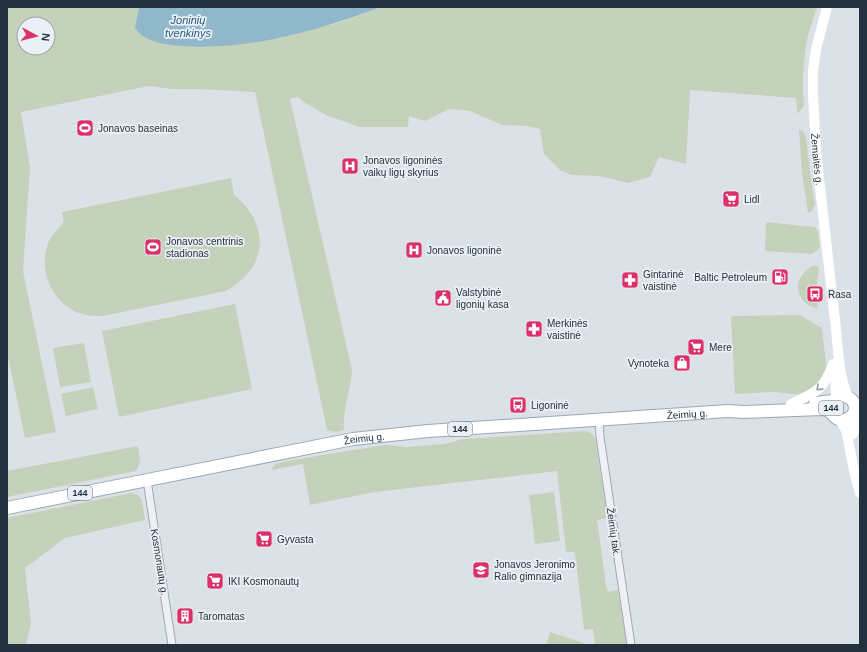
<svg xmlns="http://www.w3.org/2000/svg" width="867" height="652" font-family="Arial,sans-serif">
  <style>
    .green { fill: #c5d2bb; fill-rule: evenodd }
    .water { fill: #91b7cb }
    .lines { fill: none; stroke-linecap: round; stroke-linejoin: round }
    .street-casing { stroke: #a0aab1; stroke-width: 9 }
    .primary-casing { stroke: #99a8b4; stroke-width: 14 }
    .street { stroke: #edf1f5; stroke-width: 7 }
    .secondary { stroke: #fff; stroke-width: 10 }
    .primary { stroke: #fff; stroke-width: 12 }
    .oneway { stroke: #91989e }
    .labels { text-anchor: middle; stroke-width: 3.5; stroke-linejoin: round; paint-order: stroke }
    .shield { fill: #eaf0f5; stroke: #5f6b75; stroke-width: 1 }
    .shield-label { font-size: 9px; font-weight: bold; fill: #23323e }
    .poi-label { font-size: 10px; fill: #23323e; stroke: #eaf0f5; text-anchor: start }
    .street-label { font-size: 10px; fill: #23323e; stroke: #eaf0f5 }
    .water-label { font-size: 11px; font-style: italic; fill: #2a5975; stroke: #eaf0f5 }
  </style>
  <rect width="100%" height="100%" fill="#dbe2e7"/>
  <!-- green -->
  <path class="green" d="M7,7h132l-3,21 103,16 41,-6 61,-16 40,-15h436c-3,11 -8,22 -10,33 -4,22 -5,44 -3,66l-7,8 -1,-16 -106,-8 -4,74 -27,-7 -9,20 -22,6 -28,-7 -28,-1 -12,-5 -16,-16 -4,-25 -13,-3 -25,-1 -32,-14 -21,-2 -24,12 -16,-5 -1,11h-49l-33,-12 -24,-14 -4,-4 -8,2 62,271c-1,21 -10,39 -8,60l-8,2 -9,-2 -5,-24 -67,-314 -57,-3h-27l-22,-3 -128,26 9,55 -7,104 33,161 -31,6 -18,-86zM24,24h24v24h-24z
    M799,130l4,1 3,6 5,43 4,24 -3,7 -4,2 -6,-40z
    M231,178l3,17c37,30 34,73 -8,96l-123,25c-8,0 -16,0 -24,-3 -28,-11 -42,-45 -30,-72 4,-7 10,-13 15,-19l-2,-10z
    M766,222l49,5 3,4 2,17 -8,6 -47,-3z
    M816,265l3,3 -3,23 2,16 -3,1c-17,-6 -23,-24 -10,-36 4,-4 6,-6 11,-7z
    M235,304l17,85 -133,28 -17,-86z
    M800,315l22,13 5,44 -2,6 -23,17 -28,-3 -39,2 -4,-78z
    M84,343l7,39 -31,5 -7,-39z
    M93,387l5,22 -32,7 -5,-22z
    M585,431l6,2 4,5 13,80 -11,2 9,65 2,7 10,-2 9,55h-32l-2,-16 -9,1 -9,-78h-9l-9,-81 -182,21 -65,13 -7,-41 -32,6 4,-6 7,-2 52,-9 52,-8 20,2 38,-3 19,-5z
    M138,446l2,17 -4,8 -129,26v-26z
    M554,492l6,49 -25,3 -6,-49z
    M131,493l7,2 4,5 3,20 -80,18 -40,30 6,56 -5,21h-19v-127z
    M550,632l34,11 -1,2h-37z"/>
  <!-- water -->
  <path class="water" d="M139,7h242c-62,23 -131,44 -199,39 -13,-1 -27,-3 -38,-9 -3,-2 -6,-6 -9,-9z"/>
  <g class="lines">
    <!-- street casing -->
    <g class="street-casing">
      <path id="street" d="M599,420l1,17 31,208
        M147,480l25,165"/>
    </g>
    <!-- primary casing -->
    <g class="primary-casing">
      <g id="primary">
        <circle cx="843" cy="408" r="12"/>
        <path d="M815,403l18,-2"/>
        <path id="s2" d="M7,508l346,-69 75,-8 300,-20 15,1 79,-3 5,1 6,4"/>
      </g>
    </g>
    <!-- street -->
    <use href="#street" class="street"/>
    <!-- secondary -->
    <g class="secondary">
      <path id="s1" d="M827,7l-11,42 -3,22v23l3,57 18,161c4,25 3,62 14,84"/>
      <path d="M835,399l1,-5 -1,-25"/>
      <path d="M791,404c24,-11 33,-14 42,-40"/>
      <path d="M839,419l7,11 9,45 5,18"/>
      <path d="M851,434l-1,-13 2,-5"/>
      <path d="M853,434l3,-11 4,-5"/>
    </g>
    <!-- primary -->
    <use href="#primary" class="primary"/>
  </g>
  <!-- one-way arrows -->
  <defs><path id="oneway-chevron" d="M-2-3.5L2.5 0L-2 3.5" fill="none" stroke-width="1.6" stroke-linecap="round" stroke-linejoin="round"/></defs>
  <use class="oneway" href="#oneway-chevron" transform="translate(819 388) rotate(136)"/>
  <!-- icons -->
  <defs>
    <g id="stadium-square" transform="scale(0.9)"><rect x="-9" y="-9" width="18" height="18" rx="4" fill="#db3168" stroke="#eaf0f5"/><path d="M0-5a6.5 5 0 1 0 0 10a6.5 5 0 1 0 0-10ZM-3.5-1.8h7v3.6h-7Z" fill="#fff"/></g>
    <g id="hospital-square" transform="scale(0.9)"><rect x="-9" y="-9" width="18" height="18" rx="4" fill="#db3168" stroke="#eaf0f5"/><path d="M-5-5h3v3.5h4V-5h3V5h-3V1.5h-4V5h-3Z" fill="#fff"/></g>
    <g id="supermarket-square" transform="scale(0.9)"><rect x="-9" y="-9" width="18" height="18" rx="4" fill="#db3168" stroke="#eaf0f5"/><path d="M-6-5.5h2.5l.6 2H6L4.5 2H-2.5L-4.4-4H-6ZM-1.5 3.2a1.3 1.3 0 1 0 .1 0ZM3 3.2a1.3 1.3 0 1 0 .1 0Z" fill="#fff"/></g>
    <g id="fuel-square" transform="scale(0.9)"><rect x="-9" y="-9" width="18" height="18" rx="4" fill="#db3168" stroke="#eaf0f5"/><path d="M-5.5-6h7V0h2V4h1.3V-2.5L3-4.5l.8-.8L6-3V5H2.5V1h-1V6h-7ZM-4.2-4.7v3.2H.2V-4.7Z" fill="#fff"/></g>
    <g id="pharmacy-square" transform="scale(0.9)"><rect x="-9" y="-9" width="18" height="18" rx="4" fill="#db3168" stroke="#eaf0f5"/><path d="M-2-6h4v4h4v4h-4v4h-4v-4h-4v-4h4Z" fill="#fff"/></g>
    <g id="bus-square" transform="scale(0.9)"><rect x="-9" y="-9" width="18" height="18" rx="4" fill="#db3168" stroke="#eaf0f5"/><path d="M-5-6H5V4H4V6H2V4H-2V6H-4V4H-5ZM-3.5-4V0h7V-4ZM-3.5 1.2v1.5H-2V1.2ZM2 1.2v1.5H3.5V1.2Z" fill="#fff"/></g>
    <g id="civic-square" transform="scale(0.9)"><rect x="-9" y="-9" width="18" height="18" rx="4" fill="#db3168" stroke="#eaf0f5"/><path d="M-.6-6.5H3V-4.5H.6V-3L4-1V1h2V6H-6V1h2V-1L-.6-3ZM-1.2 2.5V6h2.4V2.5Z" fill="#fff"/></g>
    <g id="shop-square" transform="scale(0.9)"><rect x="-9" y="-9" width="18" height="18" rx="4" fill="#db3168" stroke="#eaf0f5"/><path d="M-5-2.5h2.3a2.7 3.5 0 0 1 5.4 0H5L5.5 6h-11ZM-1.5-2.5h3a1.5 2.3 0 0 0-3 0Z" fill="#fff"/></g>
    <g id="school-square" transform="scale(0.9)"><rect x="-9" y="-9" width="18" height="18" rx="4" fill="#db3168" stroke="#eaf0f5"/><path d="M0-5L7-2L0 1L-7-2ZM-4 1L0 2.5L4 1V4Q0 6-4 4Z" fill="#fff"/></g>
    <g id="building-square" transform="scale(0.9)"><rect x="-9" y="-9" width="18" height="18" rx="4" fill="#db3168" stroke="#eaf0f5"/><path d="M-4-6H4V6H1V3H-1V6H-4ZM-2.5-4.3h1.7v1.8h-1.7ZM.8-4.3h1.7v1.8H.8ZM-2.5-1h1.7V.8h-1.7ZM.8-1h1.7V.8H.8Z" fill="#fff"/></g>
  </defs>
  <g fill-rule="evenodd">
    <use href="#stadium-square" x="85" y="128"/>
    <use href="#hospital-square" x="350" y="166"/>
    <use href="#supermarket-square" x="731" y="199"/>
    <use href="#stadium-square" x="153" y="247"/>
    <use href="#hospital-square" x="414" y="250"/>
    <use href="#fuel-square" x="780" y="277"/>
    <use href="#pharmacy-square" x="630" y="280"/>
    <use href="#bus-square" x="815" y="294"/>
    <use href="#civic-square" x="443" y="298"/>
    <use href="#pharmacy-square" x="534" y="329"/>
    <use href="#supermarket-square" x="696" y="347"/>
    <use href="#shop-square" x="682" y="363"/>
    <use href="#bus-square" x="518" y="405"/>
    <use href="#supermarket-square" x="264" y="539"/>
    <use href="#school-square" x="481" y="570"/>
    <use href="#supermarket-square" x="215" y="581"/>
    <use href="#building-square" x="185" y="616"/>
  </g>
  <g class="labels">
    <!-- shield labels -->
    <g class="shield">
      <rect x="819" y="401" width="24" height="14" rx="3"/>
      <rect x="448" y="422" width="24" height="14" rx="3"/>
      <rect x="68" y="486" width="24" height="14" rx="3"/>
    </g>
    <g class="shield-label">
      <text x="831" y="411">144</text>
      <text x="460" y="432">144</text>
      <text x="80" y="496">144</text>
    </g>
    <!-- poi labels -->
    <g class="poi-label">
      <text x="98" y="132">Jonavos baseinas</text>
      <text x="363" y="164">Jonavos ligoninės<tspan x="363" dy="12">vaikų ligų skyrius</tspan></text>
      <text x="744" y="203">Lidl</text>
      <text x="166" y="245">Jonavos centrinis<tspan x="166" dy="12">stadionas</tspan></text>
      <text x="427" y="254">Jonavos ligoninė</text>
      <text x="643" y="278">Gintarinė<tspan x="643" dy="12">vaistinė</tspan></text>
      <text x="767" y="281" text-anchor="end">Baltic Petroleum</text>
      <text x="456" y="296">Valstybinė<tspan x="456" dy="12">ligonių kasa</tspan></text>
      <text x="828" y="298">Rasa</text>
      <text x="547" y="327">Merkinės<tspan x="547" dy="12">vaistinė</tspan></text>
      <text x="709" y="351">Mere</text>
      <text x="669" y="367" text-anchor="end">Vynoteka</text>
      <text x="531" y="409">Ligoninė</text>
      <text x="277" y="543">Gyvasta</text>
      <text x="494" y="568">Jonavos Jeronimo<tspan x="494" dy="12">Ralio gimnazija</tspan></text>
      <text x="228" y="585">IKI Kosmonautų</text>
      <text x="198" y="620">Taromatas</text>
    </g>
    <!-- street labels -->
    <g class="street-label">
      <text dy="4" stroke="none"><textPath href="#s1" startOffset="154">Žemaitės g.</textPath></text>
      <text dy="4" stroke="none"><textPath href="#s2" startOffset="688">Žeimių g.</textPath></text>
      <text dy="4" stroke="none"><textPath href="#s2" startOffset="364">Žeimių g.</textPath></text>
      <text transform="translate(614 532) rotate(82)" y="4">Žeimių tak.</text>
      <text transform="translate(160 562) rotate(81)" y="4">Kosmonautų g.</text>
    </g>
    <!-- water labels -->
    <g class="water-label">
      <text x="188" y="24">Joninių<tspan x="188" dy="13">tvenkinys</tspan></text>
    </g>
  </g>
  <!-- border -->
  <rect width="867" height="652" fill="none" stroke="#23323e" stroke-width="16"/>
  <!-- north arrow -->
  <g transform="translate(36 36) rotate(97)"><circle r="19" fill="#eaf0f5" stroke="#9aa4ac"/>
  <path d="M0-3L7 15L0 10L-7 15Z" fill="#db3168"/>
  <text y="-6" font-size="11" font-weight="bold" text-anchor="middle" fill="#23323e">N</text>
  </g>
</svg>
